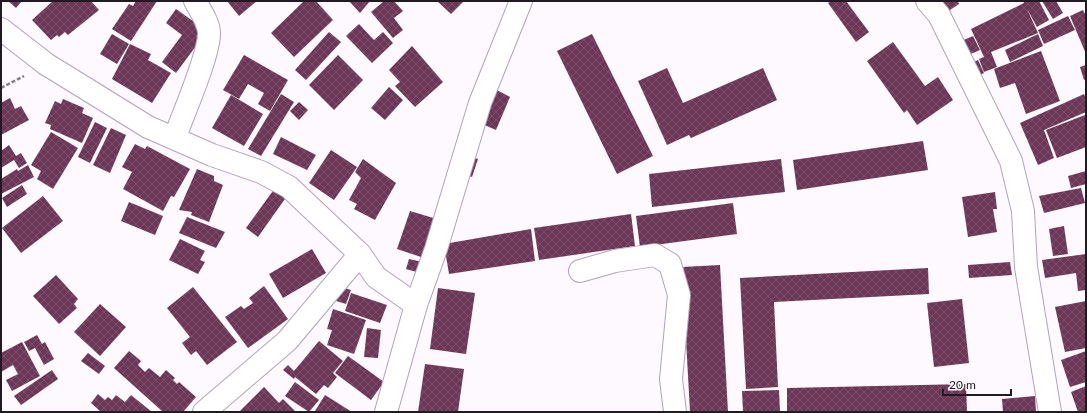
<svg xmlns="http://www.w3.org/2000/svg" width="1087" height="413" font-family="Lato,sans-serif">
  <style>
    .building { fill: url(#building-cross-hatch) }
    .lines { fill: none; stroke-linecap: round; stroke-linejoin: round }
    .minor-casing { stroke: #b4a1ba; stroke-width: 24 }
    .path { stroke: #847e86; stroke-width: 2.5; stroke-dasharray: 4 2; stroke-linecap: butt }
    .minor { stroke: #fff; stroke-width: 22 }
  </style>
  <defs>
    <pattern id="building-cross-hatch" width="8" height="8" patternUnits="userSpaceOnUse"><rect width="8" height="8" fill="#6c3656"/><path d="M0 0l8 8M0 8l8-8" fill="none" stroke="#7c506b"/></pattern>
  </defs>
  <rect width="100%" height="100%" fill="#fdf9fe"/>
  <!-- building -->
  <path class="building" d="M8,1h14l-6,7z
    M53,1h38l8,9 -31,25 -3,-3 -6,5 -2,-2 -6,5 -19,-20z
    M136,1h21l-26,40 -19,-12 17,-25 4,2z
    M227,1h30l-18,15z
    M304,1h12l17,19 -39,37 -23,-24z
    M349,1h21l-10,12z
    M384,1h10l9,10 -9,7 9,12 -10,8 -22,-26z
    M437,1h27l-13,13z
    M831,1h15l23,31 -13,10 -28,-39z
    M940,1h18l1,3 -12,8z
    M1023,1h16l10,19 -12,7 -10,-18 11,24 -47,19 6,15 -13,5 -5,-13 5,-2 -13,-28 53,-26z
    M1042,1h14l7,12 -10,6z
    M176,9l31,22 -31,42 -14,-11 20,-27 -16,-12z
    M1083,10l3,6v38l-16,-38z
    M1068,16l7,14 -31,14 -6,-14z
    M359,24l15,16 9,-8 10,11 -21,20 -26,-27z
    M329,32l12,10 -35,38 -11,-10z
    M112,34l17,10 -12,20 -17,-10z
    M592,34l61,122 -36,18 -60,-123z
    M1038,34l5,12 -33,16 -5,-12z
    M973,36l7,14 -14,6 -7,-14z
    M893,42l32,44 13,-9 15,23 -36,25 -10,-15 -3,3 -37,-52z
    M130,44l21,10 -3,6 23,13 -19,30 -40,-24z
    M412,46l31,36 -28,25 -20,-21 5,-4 -11,-12z
    M1041,51l19,50 -34,13 -11,-31 -15,5 -6,-19z
    M244,55l44,25 -18,31 -12,-7 6,-11 -16,-9 -9,15 -16,-9z
    M338,55l25,25 -29,30 -25,-25z
    M978,60l6,13 -10,5 -6,-13z
    M1086,65v14l-2,1 -4,-13z
    M667,68l16,35 80,-35 14,32 -86,38 -2,-3 -22,10 -29,-64z
    M389,87l14,13 -18,20 -14,-12z
    M497,90l13,7 -14,33 -16,-7z
    M281,94l13,8 -33,54 -13,-7z
    M1084,94l2,5v13l-42,18 10,28 -16,7 -18,-42z
    M231,95l32,19 -19,32 -32,-18z
    M10,98l5,11 6,-3 8,14 -28,15v-32z
    M63,99l21,9 -2,5 11,5 -11,25 -32,-14 1,-4 -6,-2 10,-22 6,3z
    M299,102l9,8 -9,10 -9,-9z
    M1085,115l1,32 -29,11 -11,-28z
    M95,122l12,6 -17,35 -12,-6z
    M111,128l15,7 -16,38 -17,-8z
    M51,132l27,16 -25,41 -16,-10 4,-8 -10,-6z
    M281,137l35,18 -9,15 -34,-16z
    M923,141l5,29 -131,20 -4,-30z
    M135,144l10,5 2,-3 43,23 -16,28 -3,-1 -8,15 -40,-22 9,-17 -10,-5z
    M9,145l7,11 5,-3 6,10 -8,5 -5,-8 -13,8v-17z
    M331,150l26,17 -23,33 -25,-17z
    M469,156l9,3 -6,18 -9,-3z
    M363,159l33,24 -21,37 -21,-11 3,-5 -8,-4 12,-22 -6,-6z
    M781,159l4,33 -133,15 -3,-33z
    M28,165l6,12 -33,17v-15l16,-10 1,2z
    M197,169l17,7v5l9,4 -14,37 -18,-7 1,-3 -13,-2z
    M1086,171v13l-15,4 -3,-12z
    M22,185l5,9 -20,13 -5,-9z
    M275,188l12,8 -29,41 -12,-9z
    M1081,188l4,15 -41,10 -5,-17z
    M995,192l2,17h-4l4,23 -29,5 -6,-40z
    M43,196l20,25 -42,32 -19,-25z
    M129,202l34,14 -8,19 -34,-14z
    M733,203l4,31 -97,13 -4,-31z
    M410,211l30,9 -13,39 -30,-10z
    M631,214l4,32 -96,14 -5,-32z
    M187,217l38,15 -9,16 -37,-15z
    M1064,226l4,28 -15,2 -4,-27z
    M531,229l4,32 -86,13 -5,-30z
    M180,239l25,12 -5,9 5,2 -7,12 -29,-14z
    M312,249l14,24 -43,25 -14,-24z
    M1086,254v36l-8,1 -2,-18 -31,5 -3,-18z
    M409,259l18,4 -3,11 -18,-5z
    M1010,262l2,13 -43,3 -1,-13z
    M720,265l8,147h-38l-8,-145z
    M928,268l1,26 -155,8 4,85 -32,2 -6,-111z
    M56,275l22,24 -4,5 3,4 -18,16 -26,-28z
    M264,286l24,33 -40,29 -23,-31 16,-11 3,3 9,-6 -4,-5z
    M193,287l44,55 -30,23 -11,-14 -5,4 -9,-12 8,-6 -23,-29z
    M341,287l10,3 -5,14 -10,-3z
    M438,288l37,5 -9,61 -36,-5z
    M351,293l36,12 -7,18 -35,-12z
    M962,299l7,64 -35,4 -7,-64z
    M1086,301v47l-21,4 -10,-45z
    M100,304l26,23 -26,29 -26,-24z
    M333,309l33,11 -12,34 -27,-9 5,-15 -5,-1z
    M367,328l14,2 -3,28 -14,-1z
    M37,335l5,9 3,-2 9,17 -10,6 -9,-17 -6,3 -5,-9z
    M319,341l24,20 -10,12 4,4 -9,11 -4,-3 -8,9 -21,-17 -1,2 -11,-9 5,-5 6,6z
    M22,342l18,34 -28,15 -6,-11 12,-6 -5,-9 -12,7v-19z
    M129,351l12,10 -3,4 7,7 4,-4 11,9 6,-7 9,8 -2,2 4,4 2,-2 17,15 -13,15h-20l-49,-44z
    M1086,351v31l-16,5 -9,-27z
    M88,353l17,13 -6,8 -18,-13z
    M348,356l36,26 -13,18 -36,-27z
    M425,364l39,5 -6,43h-40z
    M52,370l6,9 -37,26 -7,-9z
    M295,382l24,18 -10,12 -24,-16z
    M966,384l1,28h-180v-24z
    M1086,386v26h-8l-7,-20z
    M264,387l15,16 4,-4 12,12 -56,1z
    M779,390l1,22h-37l-1,-21z
    M98,394l7,6 3,-3 4,3 4,-5 9,7 6,-7 21,17h-51l-10,-9z
    M325,395l27,17 -37,-1z
    M1035,396l1,16h-33l-1,-13z"/>
  <g class="lines">
    <!-- minor casing -->
    <g class="minor-casing">
      <path id="minor" d="M927,1l12,14 72,146 12,50 3,56 24,145
        M1,29l45,35 102,63 64,28 49,17 28,15 71,67 16,23 40,28
        M175,137c8,-23 35,-83 34,-105 -1,-11 -9,-22 -14,-31
        M580,271l35,-10 40,-6 15,9 9,31 -8,84 4,33
        M204,412l83,-71 73,-87
        M386,412l30,-107 20,-56 44,-146 41,-102"/>
    </g>
    <!-- path -->
    <path class="path" d="M1,88l23,-12"/>
    <!-- minor -->
    <use href="#minor" class="minor"/>
  </g>
  <!-- border -->
  <rect width="1087" height="413" fill="none" stroke="#211a24" stroke-width="4"/>
  <!-- scale -->
  <path d="M943 389v6h68v-6" fill="none" stroke="#211a24" stroke-width="2"/>
  <text x="949" y="389" font-size="12" fill="#211a24" stroke="#fdf9fe" stroke-width="3" paint-order="stroke">20 m</text>
</svg>
